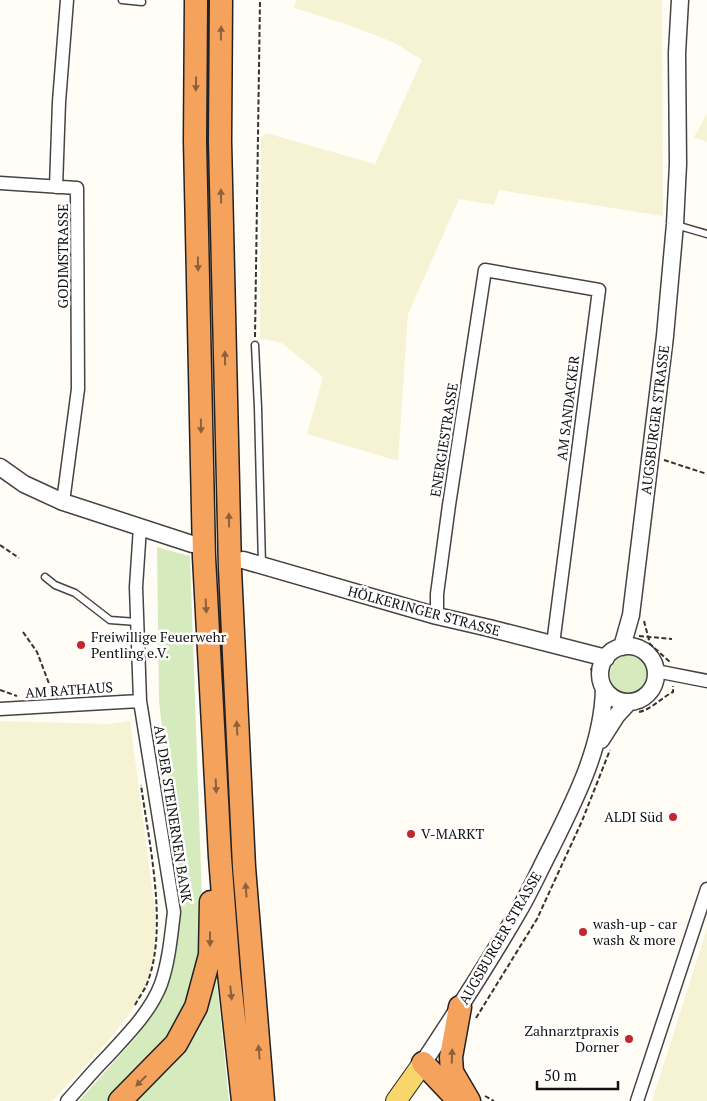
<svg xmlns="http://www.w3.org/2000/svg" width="707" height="1101" font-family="'PT Serif',serif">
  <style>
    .farmland { fill: #f6f3d4 }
    .green { fill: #d5ebbd }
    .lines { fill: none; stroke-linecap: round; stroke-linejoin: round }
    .service-casing { stroke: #444; stroke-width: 9 }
    .minor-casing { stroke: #444; stroke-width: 15 }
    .tertiary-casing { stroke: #444; stroke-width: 19 }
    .primary-casing { stroke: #222; stroke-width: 22 }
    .motorway-casing { stroke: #222; stroke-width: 25 }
    .path { stroke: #333; stroke-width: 2; stroke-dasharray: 5 2.5; stroke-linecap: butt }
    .service { stroke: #fff; stroke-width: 6 }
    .minor { stroke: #fff; stroke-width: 12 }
    .tertiary { stroke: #fff; stroke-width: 16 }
    .primary { stroke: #f9d66b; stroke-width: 20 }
    .motorway { stroke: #f5a25d; stroke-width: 22 }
    .oneway { fill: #8e613b }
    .poi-dot { fill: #c4262e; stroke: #fff; stroke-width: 2 }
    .labels { text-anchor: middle; stroke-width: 5; stroke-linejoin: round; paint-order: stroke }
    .street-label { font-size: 14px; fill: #111; stroke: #fff }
    .poi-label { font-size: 14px; fill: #111; stroke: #fff; text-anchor: start }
  </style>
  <rect width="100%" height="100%" fill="#fffdf5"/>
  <!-- farmland -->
  <path class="farmland" d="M296,0h366l1,216 -164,-26 -5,15 -35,-6 -51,115 -10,147 -91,-27 16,-57 -41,-34 -22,-5 1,-201 5,-4 109,31 47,-104 -27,-17 -46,-18 -55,-17z
    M707,114v28l-13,-5z
    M0,721l108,3 22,-3 25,190v39l-4,20 -6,19 -17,27 -21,26 -55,59h-52z
    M707,928v173h-55l44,-138z"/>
  <!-- green -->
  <path class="green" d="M157,547l33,9 12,344 -4,61 -13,44 -17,35 -18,20 -44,41h-27l58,-65 15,-20 13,-28 10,-29 6,-46 -2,-33 -20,-179z
    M610 675a21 21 0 1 1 42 0a21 21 0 1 1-42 0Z
    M215,963l14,138h-101z"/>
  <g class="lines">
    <!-- service casing -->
    <g class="service-casing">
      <path id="service" d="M122,0l20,2
        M676,225l31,9
        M255,345l3,63 4,157
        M45,577l10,8 20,8 35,27 27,2"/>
    </g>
    <!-- minor casing -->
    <g class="minor-casing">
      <path id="minor" d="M0,183l77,5 1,201 -15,113
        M56,187l3,-85 8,-102
        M437,616v-22l12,-89 36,-235 114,20 -46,354
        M656,671l51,10
        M0,709l140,-8
        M67,1101c13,-14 25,-29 39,-43 20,-22 44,-45 55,-74 8,-23 10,-48 13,-72l-34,-211 -4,-114 4,-60
        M637,1101l70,-212"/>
    </g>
    <!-- tertiary casing -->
    <g class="tertiary-casing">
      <path id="tertiary" d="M0,467l24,17 39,18 129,42
        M243,560l194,56 52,12 117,30
        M600 674a28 28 0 1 1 56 0a28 28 0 1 1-56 0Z
        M622,647l9,-32 34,-279 10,-112 3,-60 -1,-111 3,-53
        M601,740l16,-25 12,-13
        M423,1063c33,-50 65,-99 95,-151 12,-20 22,-43 33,-64 25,-50 52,-103 53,-160"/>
    </g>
    <!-- primary casing -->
    <g class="primary-casing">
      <path id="primary" d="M396,1101l27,-38"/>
    </g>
    <!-- motorway casing -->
    <g class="motorway-casing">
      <path id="motorway" d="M196,0l-1,141 9,416 16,300 9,116 14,128
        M221,0l-1,141 10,428 14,298 19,234
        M460,1007l-9,50 1,15 17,29
        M423,1063l36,38
        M120,1101l56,-57 20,-37 14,-52 1,-53"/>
    </g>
    <!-- path -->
    <path class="path" d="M255,337l5,-337
      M664,460l43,14
      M0,545l19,13
      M644,621l6,23 21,19
      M23,632l14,20 16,42
      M639,636l33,3
      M591,668l3,10
      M0,690l17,6
      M639,712c13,-3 22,-14 34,-20v-6
      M135,1005c4,-8 10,-15 13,-24 20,-55 1,-138 -7,-196
      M476,1018l61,-99 45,-98 28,-71
      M485,1096l9,5"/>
    <!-- service -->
    <use href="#service" class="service"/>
    <!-- minor -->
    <use href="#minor" class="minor"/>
    <!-- tertiary -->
    <use href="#tertiary" class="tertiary"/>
    <!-- primary -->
    <use href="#primary" class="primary"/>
    <!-- motorway -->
    <use href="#motorway" class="motorway"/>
  </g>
  <!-- one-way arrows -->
  <defs><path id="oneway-solid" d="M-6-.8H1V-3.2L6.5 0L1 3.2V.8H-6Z" transform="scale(1.25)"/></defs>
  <g class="oneway">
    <use href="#oneway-solid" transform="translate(221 33) rotate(-89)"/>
    <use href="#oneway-solid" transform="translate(196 84) rotate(91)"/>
    <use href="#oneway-solid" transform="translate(221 196) rotate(-91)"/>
    <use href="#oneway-solid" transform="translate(198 264) rotate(89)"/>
    <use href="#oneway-solid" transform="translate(225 358) rotate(-91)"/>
    <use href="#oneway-solid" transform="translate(201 426) rotate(89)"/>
    <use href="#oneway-solid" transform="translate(229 520) rotate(-91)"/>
    <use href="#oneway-solid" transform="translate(206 606) rotate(87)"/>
    <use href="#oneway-solid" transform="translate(237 728) rotate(-93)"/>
    <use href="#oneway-solid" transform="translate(216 786) rotate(87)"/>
    <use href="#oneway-solid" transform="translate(246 890) rotate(-94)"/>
    <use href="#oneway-solid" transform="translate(210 939) rotate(90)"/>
    <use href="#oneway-solid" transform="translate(231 993) rotate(84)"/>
    <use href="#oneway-solid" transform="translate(259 1052) rotate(-95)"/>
    <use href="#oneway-solid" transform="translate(452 1056) rotate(-88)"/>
    <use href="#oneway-solid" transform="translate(141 1081) rotate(135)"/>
  </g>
  <!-- markers -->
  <g class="poi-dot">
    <circle cx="81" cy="645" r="5"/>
    <circle cx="673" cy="817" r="5"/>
    <circle cx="411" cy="834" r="5"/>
    <circle cx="583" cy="932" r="5"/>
    <circle cx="629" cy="1039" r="5"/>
  </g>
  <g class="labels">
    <!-- street labels -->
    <g class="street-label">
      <text transform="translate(63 256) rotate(-90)" y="5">GODIMSTRASSE</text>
      <text transform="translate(568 408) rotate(-83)" y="5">AM SANDACKER</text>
      <text transform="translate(655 420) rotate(-83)" y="5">AUGSBURGER STRASSE</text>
      <text transform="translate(444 440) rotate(-81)" y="5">ENERGIESTRASSE</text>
      <text transform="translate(424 611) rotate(15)" y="5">HÖLKERINGER STRASSE</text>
      <text transform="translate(69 690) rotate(-4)" y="5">AM RATHAUS</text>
      <text transform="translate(173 814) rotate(81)" y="5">AN DER STEINERNEN BANK</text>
      <text transform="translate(500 938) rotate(-60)" y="5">AUGSBURGER STRASSE</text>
    </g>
    <!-- poi labels -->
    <g class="poi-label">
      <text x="91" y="642">Freiwillige Feuerwehr<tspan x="91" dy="16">Pentling e.V.</tspan></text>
      <text x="663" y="822" text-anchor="end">ALDI Süd</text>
      <text x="421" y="839">V-MARKT</text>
      <text x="593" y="929">wash-up - car<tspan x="593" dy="16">wash &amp; more</tspan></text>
      <text x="619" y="1036" text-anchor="end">Zahnarztpraxis<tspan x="619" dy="16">Dorner</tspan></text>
    </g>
  </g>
  <!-- scale -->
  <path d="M537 1081v8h81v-8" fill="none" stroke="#111111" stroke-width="2.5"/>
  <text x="544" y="1081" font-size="15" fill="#111111" stroke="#ffffff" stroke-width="4" paint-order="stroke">50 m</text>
</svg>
